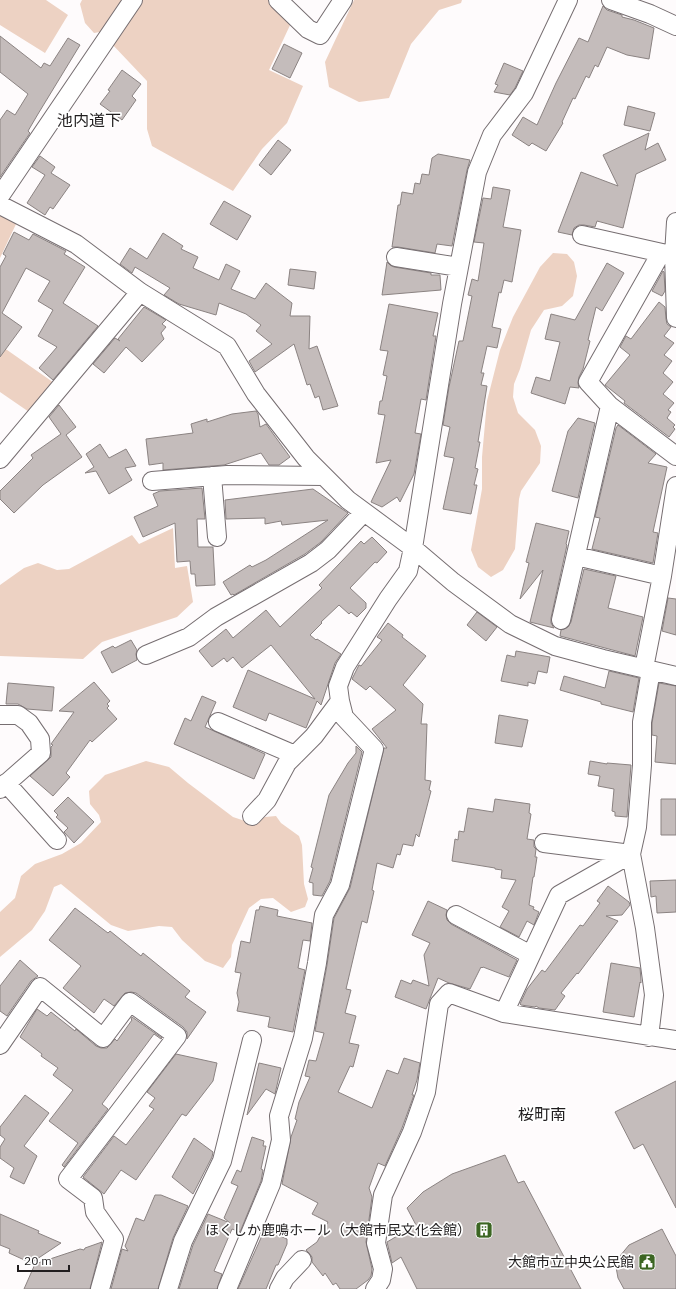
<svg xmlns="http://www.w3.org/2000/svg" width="676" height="1289" font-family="'IBM Plex Sans','Noto Sans JP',sans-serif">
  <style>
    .green { fill: #edd2c3 }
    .building { fill: #c4bcbb; stroke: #8b8382 }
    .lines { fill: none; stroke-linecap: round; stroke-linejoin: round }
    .minor-casing { stroke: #766e71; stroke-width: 20 }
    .minor { stroke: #fff; stroke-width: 18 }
    .labels { text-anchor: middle; stroke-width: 3.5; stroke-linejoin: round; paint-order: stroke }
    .poi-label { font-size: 14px; fill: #211e1f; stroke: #fff; text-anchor: end }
    .quarter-label { font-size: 16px; fill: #211e1f; stroke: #fff }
  </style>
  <rect width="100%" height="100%" fill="#fefbfc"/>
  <!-- green -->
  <path class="green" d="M0,0h46l22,15 -23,38 -45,-28z
    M82,0h44l-20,31 -12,2 -9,-10 -5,-19z
    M141,0h129l22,21 -23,49 34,16 -16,37 -25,26 -29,42 -81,-45 -5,-17v-48l-36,-38z
    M354,0h108l-1,3 -22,7 -28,34 -22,54 -30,4 -30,-15 -4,-25z
    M0,212l17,10 -17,36z
    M553,253l14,1 7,8 3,14 -4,20 -11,10 -18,4 -13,20 -11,39 -6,15 -1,13 5,16 17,17 6,16 -1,17 -19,28 -2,8 -4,50 -12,21 -12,7 -13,-10 -7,-17 11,-61v-32l5,-56 13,-51 13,-33 27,-50z
    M0,345l57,40 -25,29 -32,-22z
    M173,528l2,40 12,-2 6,36 -16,15 -75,25 -19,17 -83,-3v-71l24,-17 14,-5 19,7 12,-1 63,-34 7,9z
    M146,761l23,6 19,16 45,34 18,6 14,-6 11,-1 5,7 18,13 3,9 2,39 4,15 -3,8 -14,5 -18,-14 -12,1 -12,9 -17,37 -1,12 -8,11 -18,-7 -23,-21 -10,-13 -13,-1 -31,5 -17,-6 -50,-41 -7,3 -9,24 -13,19 -32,27v-45l15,-14 6,-22 14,-12 27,-10 19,-11 20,-21 -2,-7 -9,-11 -1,-13 16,-16z"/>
  <!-- building -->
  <path class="building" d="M603,6l4,4 15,5v2l12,3 20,8 -5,31 -22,-4 -20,-8 -9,20 -3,-2 -6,13 -3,-2 -11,23 -2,-1 -11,24 1,1 -17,28 -14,-8 -3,3 -17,-11 11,-18 14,8 19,-42 23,-45 9,4z
    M0,36l41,32 3,-5 6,3 18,-28 12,7 -42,69 -10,17 2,2 -30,44v-57l7,-10 8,5 13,-21 -28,-22z
    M284,44l18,9 -12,25 -18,-9z
    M504,63l19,8 -8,17 -5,7 -16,-3 4,-7 -3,-1z
    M122,70l19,14 -9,12 4,4 -14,20 -22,-16 10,-13 -2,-1z
    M628,106l27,7 -5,18 -26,-6z
    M649,133l-4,17 13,-7 8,17 -30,14 -13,54 -26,-7 -2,6 -11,-2h-5l-5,3 -2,7 -14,-3 23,-60 37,14 -15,-31z
    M278,140l13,10 -20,25 -12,-10z
    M438,154l32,6 -3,10 -15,76 -15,-2 -2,9 -37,-6h-6l6,-42h2l2,-13 11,2 2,-11 5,1 2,-10 7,1 3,-17z
    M40,156l15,11 -4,6 19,12 -17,24 -3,-2 -5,8 -18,-12 18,-28 -13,-8z
    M493,187l17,3 -7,37 18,3 -9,52 -8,-2 -3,13 -2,-1 -7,35 9,2 -4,19 -10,-2 -6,27h3l-3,12 6,1 -9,56h2l-5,26 3,1 -4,16h3l-6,29 -28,-5 11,-51 -10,-2 6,-29 -7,-2 6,-38 10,-46h4l9,-45 -4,-1 4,-16 6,2 6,-38 -10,-1 9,-44 8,1z
    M224,201l27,15 -14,24 -27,-16z
    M14,232l15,8 4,-6 33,17 -2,3 21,13 -22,36 35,23 -45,54 -14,-12 18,-21 -19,-11 15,-26 -15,-9 12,-20 -24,-13 -24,45 20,14 -22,30v-90l6,-11 -3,-2z
    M163,233l20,13 -2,3 17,8 -5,11 26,12 7,-16 14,7 -9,18 24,10 11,-16 26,20 -2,13h20l-1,33 8,-3 21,60 -15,4 -4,-14 -4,2 -5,-14 -3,1 -13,-41 -39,28 -6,-11 23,-17 -16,-13 5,-6 -15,-11 -27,-11 -3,12 -37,-11 -15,-9 6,-7 -35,-21 -3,6 -12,-9 10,-16 17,11z
    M387,262l3,3 4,2 37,6v2h9l1,15 -59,5z
    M607,263l17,10 -22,38 -6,-4 -8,33 2,1 -7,28 -4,8 -1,6 1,5 -9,-1 -5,17 -34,-11 5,-16 14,4 10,-39 -15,-3 6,-25 24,6z
    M290,269l26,3 -2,17 -26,-4z
    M663,271l1,1 1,19 -3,5 -10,-5z
    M659,302l6,5 1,12 1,5 4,3 -7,9 10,7 -10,12 8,6 -9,12 10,9 -10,12 11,9 -6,7 3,2 -4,6 8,7 -2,2 2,2 -6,8 -45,-34 1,-2 -20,-16 25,-30 -10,-8 6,-11 5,3z
    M389,304l49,9 -5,23h3l-10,64 -5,-1 -6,34 6,1 -7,40 -14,28 -3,-5 -15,10 -11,-5 20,-42 -15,3 9,-48 -7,-1 2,-13h2l5,-25 -4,-1 5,-24 -8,-1z
    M144,307l22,13 -4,4 4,3 -5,6 3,6 -22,23 -16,-15 -22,26 -11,-9 22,-26 5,3 -2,-2z
    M59,405l17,22 -10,8 16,22 -39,28 -29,28 -14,-14v-8l33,-33 -2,-3 30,-21 -12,-17z
    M256,411l2,3 2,13 6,-3 24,33 -11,8h-10l-8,-12 -37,12 -61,5v-7l-14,2 -3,-26 47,-6 -2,-9 16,-5v3l25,-8z
    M578,418l17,5 -17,75 -26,-7 16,-60z
    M618,425l38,29 -8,9 19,4 -14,65 5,1 -5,30 -61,-14 8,-31 -5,-1 21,-89z
    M100,444l9,14 17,-9 10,17 -11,2 7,12 -23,14 -13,-23 -11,2 9,-6 -8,-13z
    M202,488l3,31h-8l1,28h15l2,38 -19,1 -1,-12h-4l-1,-13 -13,1 -2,-39 -32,14 -9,-20 24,-11 -5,-12 7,-3z
    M313,489l35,24 -27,29 -16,12 -71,41 -1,-1 -2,1 -8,-13 27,-17 2,2 14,-7 62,-40 -46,5 -1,-4 -16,3v-6l-39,1 -1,-19z
    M536,523l33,8 -3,13 1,1 -16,73v5l3,5 -24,-6 13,-52 -23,29 9,-36 -3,-1z
    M372,537l15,15 -10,11 -2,-1 -25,26 16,15v5l-9,9 -6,-5 -2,2 -10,-9 -18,17 1,1 -12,12 6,5 1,-1 24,15 -6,9 -14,42 -4,-4 -11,27 -37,-15 -3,8 -33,-14 15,-37 67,29 -44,-54 -29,23 -9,-11 -6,5 -3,-4 -12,9 -13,-16 27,-22 7,9 33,-28 14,17 42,-39 -3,-3 42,-44 3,3z
    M584,569l32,7 -8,32 35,9 -8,39 -75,-20 1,-6 7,-3 3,-5z
    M668,598l8,1v36l-14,-4z
    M477,612l20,15 -11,14 -19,-16z
    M388,623l15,12 -1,2 24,19 -23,29 20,19 -2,20h6l-2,56 6,1 -2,9 2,1 -12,46 -3,-3 -3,12 -10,-2 -3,11 -3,-1 -4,14 -16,-5 -5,27 2,1 -7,32 -5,-2 -16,68 5,1 -6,23 11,3 -7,27 10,2 -6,22 -3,-1 -12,26 34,16 15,-38 11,4 6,-16 16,5 -3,17 -5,15h2l-12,33 -17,38 -7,-3 -9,25 3,9 -6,45 6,27 -1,7 -3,4 -12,9h-16l-4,-6 -3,2 -8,-12 -2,3 -11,-14v-5l-3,-4 -3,-3 11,-8 11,-20 -16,-8 6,-11 -36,-19 9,-47 6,-17 -2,-1 4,-17 11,-25 -5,-1 4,-16 7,1 8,-28 -9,-2 12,-66 7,-47 16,-30 34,-140h3l-15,-19 24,-19 -26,-24 -4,4 -14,-11 7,-14 2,1 21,-26 -5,-3z
    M131,640l6,10 -1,4 1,6 -25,13 -11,-21 12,-6 2,2z
    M516,651l34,6 -3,16 -9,-2 -3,13 -7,-2v4l-27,-5 6,-26 8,2z
    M609,671l30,7 -6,34 -32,-8v-2l-41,-12 4,-14 41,12z
    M94,682l16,19 -3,3 2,2 -2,2 10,11 -25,23 -2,-2 -24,33 4,4 -17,19 -23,-20 21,-19v-10l2,-2 -2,-1 23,-32 -15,-1z
    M8,683l46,4 -2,24 -25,-2 -9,-5h-12z
    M659,683l17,3v78l-21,-2 2,-26 -5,-1v-12z
    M202,696l14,6 -11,25 60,27 -11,25 -80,-35 11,-26 6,3z
    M499,715l29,5 -6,27 -27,-4z
    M356,746l6,6 -32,129 -8,15 -9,-1v-12l-4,-1 4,-14 -2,-1 18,-72 19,-32 8,-10z
    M590,761l17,3v-1l24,2 -4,52 -12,-1v-4l-3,-1 2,-22 -16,-3 2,-10 -12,-2z
    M68,797l26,25 -20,21 -10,-11 4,-4 -12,-11 2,-2 -4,-4z
    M495,799l35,5 -1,9 2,1 -4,25 7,1v7l2,2 -1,8h2l-3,20h-1l-4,28 5,2 -1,2 6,3 -5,13 -7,-4 -8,16 -19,-10 9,-16 -7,-4 14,-27 -15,-2 1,-8 -7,-1v-1l-43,-7 3,-22 3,1 1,-9 5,1 4,-24 25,4z
    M661,799h15v36h-15z
    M676,880v32l-19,1 -1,-17 -5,1 -1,-16z
    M608,886l21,16 1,3 -8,10 -16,1 12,5 -40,53 -1,-1 -16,20 4,3 -10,14 -16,-2 -3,-2 -1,1 -14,-2 -1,-1 7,-15 15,-19 3,2 35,-47 3,1 17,-23 -3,-2z
    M428,901l19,9 -1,5 1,5 4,4 66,36 -8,17 -26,-10 -1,1 -1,-1 -11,22 -21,-6 -11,-5 -12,31 -31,-12 6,-17 10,4 2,-4 16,6 -5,-31 6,-12 -18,-8z
    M260,906l18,4 -1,6 35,7 -2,18 -7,-1 -5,28 7,2 -12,62 -25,-5 2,-10 -33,-6 2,-9 -2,-9 4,-20 -6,-1 6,-31 9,2 6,-33h3z
    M75,908l33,25 2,-2 31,25 2,-3 47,38 -5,6 21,15 -19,27v-7l-4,-5 -47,-34 -5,-1 -6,1 -11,13 -10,-7 -10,14 -31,-25 18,-22 -32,-26z
    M20,960l18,16 -7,5 -24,35 -7,-5v-25z
    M611,963l29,5 1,12v3l-1,-1 -6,35 -31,-5z
    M37,1009l10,7 4,-4 24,19 1,-2 20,17 5,2h6l8,-9 2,2 15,-21 -1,-1 1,-2 30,21 -1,1 -7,-5 -52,70 6,5 -44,58 -2,-2 16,-22 -29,-22 24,-31 -20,-15 5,-7 -17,-12 1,-2 -22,-17z
    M176,1054l41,9 -4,18 -27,35 -4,-2 -46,66 -15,-10 -17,24 -21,-17 31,-41 12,9 28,-36 -5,-3 6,-8 -8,-6z
    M259,1063l22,5 -6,26 -9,-5 -19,26z
    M676,1081v127l-33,-64 -9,5 -19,-37z
    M25,1095l24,18 -25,33 13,10 -13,28 -14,-7 4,-9 -14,-10v-11l5,-8 -5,-4v-8z
    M252,1137l12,4 -1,5h3l-5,23 2,1 -2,11 -21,51 -8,-3 -18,42 8,3 -5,15h-38l14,-44 15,-31 22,9 -6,-5 14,-32 -7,-3 6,-13 4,2z
    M194,1138l19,14 -1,5 -19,37 -21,-17z
    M505,1155l13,28 6,-2 57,108h-164l-16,-32 -9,6 -5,-21 29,-17 -9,-17 16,-16 29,-18z
    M155,1195h6l27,11 -15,32 -15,51h-47l11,-40 6,2 -3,-5 11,-28 8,3z
    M0,1214l39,17 -1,2 23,10 -30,20 -22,-10 1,-4 -10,-4z
    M265,1229l22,10v5l-9,21h-2l-10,24h-28z
    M662,1229l14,27v33h-52l-6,-11 -2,-11 4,-11 9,-11z
    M102,1242l-12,47h-66l11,-25 45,-15 4,1 1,-2z"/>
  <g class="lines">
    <!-- minor casing -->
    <g class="minor-casing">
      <path id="minor" d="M278,0l30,29 12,6 23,-35
        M611,0l39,14 26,12
        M0,196l133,-196
        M0,205l76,39 64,48 87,54 29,48 50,64 42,42 65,48 40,34 57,42 45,22 48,13 73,17
        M676,222l-2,33 2,63
        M582,235l89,20
        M661,253l-73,129 22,24 66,50
        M396,257l63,10
        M0,459l140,-167
        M212,476l5,61
        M152,481l75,-6 97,1
        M576,556l86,20
        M561,620l49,-214
        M146,655l43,-18 27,-20 95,-54 17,-13 36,-38
        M644,668l18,-92 14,-90
        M0,715h18l11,8 11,16 1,14 -41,36
        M218,722l77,33
        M6,783l51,57
        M252,816l15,-16 20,-37 27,-27 26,-35
        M544,843l87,11
        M456,915l75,40
        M504,1013l55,-118 72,-41
        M649,1037l5,-42 -9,-67 -14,-74 6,-27 5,-62v-43l9,-52
        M0,1045l40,-58 63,51 27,-36 47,34 -109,143 25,19 2,14 19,27 -14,50
        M168,1289l15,-48 39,-80 30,-121
        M227,1289l44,-105 10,-44 -2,-24 24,-78 14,-75 7,-48 16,-30 34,-136 -30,-32 -4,-16 -2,-15 7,-19 43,-68 20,-28 5,-23 39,-244 25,-132 15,-37 32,-42 44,-93
        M279,1289l6,-11 17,-18
        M375,1289l6,-9 2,-11 -7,-26 7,-48 29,-63 14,-40 13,-88 10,-11 55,20 172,27"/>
    </g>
    <!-- minor -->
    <use href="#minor" class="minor"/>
  </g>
  <!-- icons -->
  <defs>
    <g id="building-square" transform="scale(0.9)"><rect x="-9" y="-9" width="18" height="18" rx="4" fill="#3b6522" stroke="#fff"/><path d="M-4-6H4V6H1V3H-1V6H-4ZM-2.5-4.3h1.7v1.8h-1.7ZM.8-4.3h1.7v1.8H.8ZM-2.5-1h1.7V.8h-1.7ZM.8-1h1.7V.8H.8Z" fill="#fff"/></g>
    <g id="civic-square" transform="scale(0.9)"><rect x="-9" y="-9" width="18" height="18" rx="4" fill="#3b6522" stroke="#fff"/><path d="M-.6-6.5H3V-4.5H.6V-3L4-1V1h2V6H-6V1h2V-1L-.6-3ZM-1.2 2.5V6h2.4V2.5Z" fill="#fff"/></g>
  </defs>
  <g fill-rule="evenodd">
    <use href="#building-square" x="484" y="1230"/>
    <use href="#civic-square" x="647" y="1262"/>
  </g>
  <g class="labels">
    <!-- poi labels -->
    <g class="poi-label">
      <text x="471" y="1235">ほくしか鹿鳴ホール（大館市民文化会館）</text>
      <text x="634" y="1267">大館市立中央公民館</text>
    </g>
    <!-- quarter labels -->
    <g class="quarter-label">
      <text x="89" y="126">池内道下</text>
      <text x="542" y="1120">桜町南</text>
    </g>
  </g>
  <!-- scale -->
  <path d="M18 1265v6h51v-6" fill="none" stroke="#211e1f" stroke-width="2"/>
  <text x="24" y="1265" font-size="12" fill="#211e1f" stroke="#ffffff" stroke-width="3" paint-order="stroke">20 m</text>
</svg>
